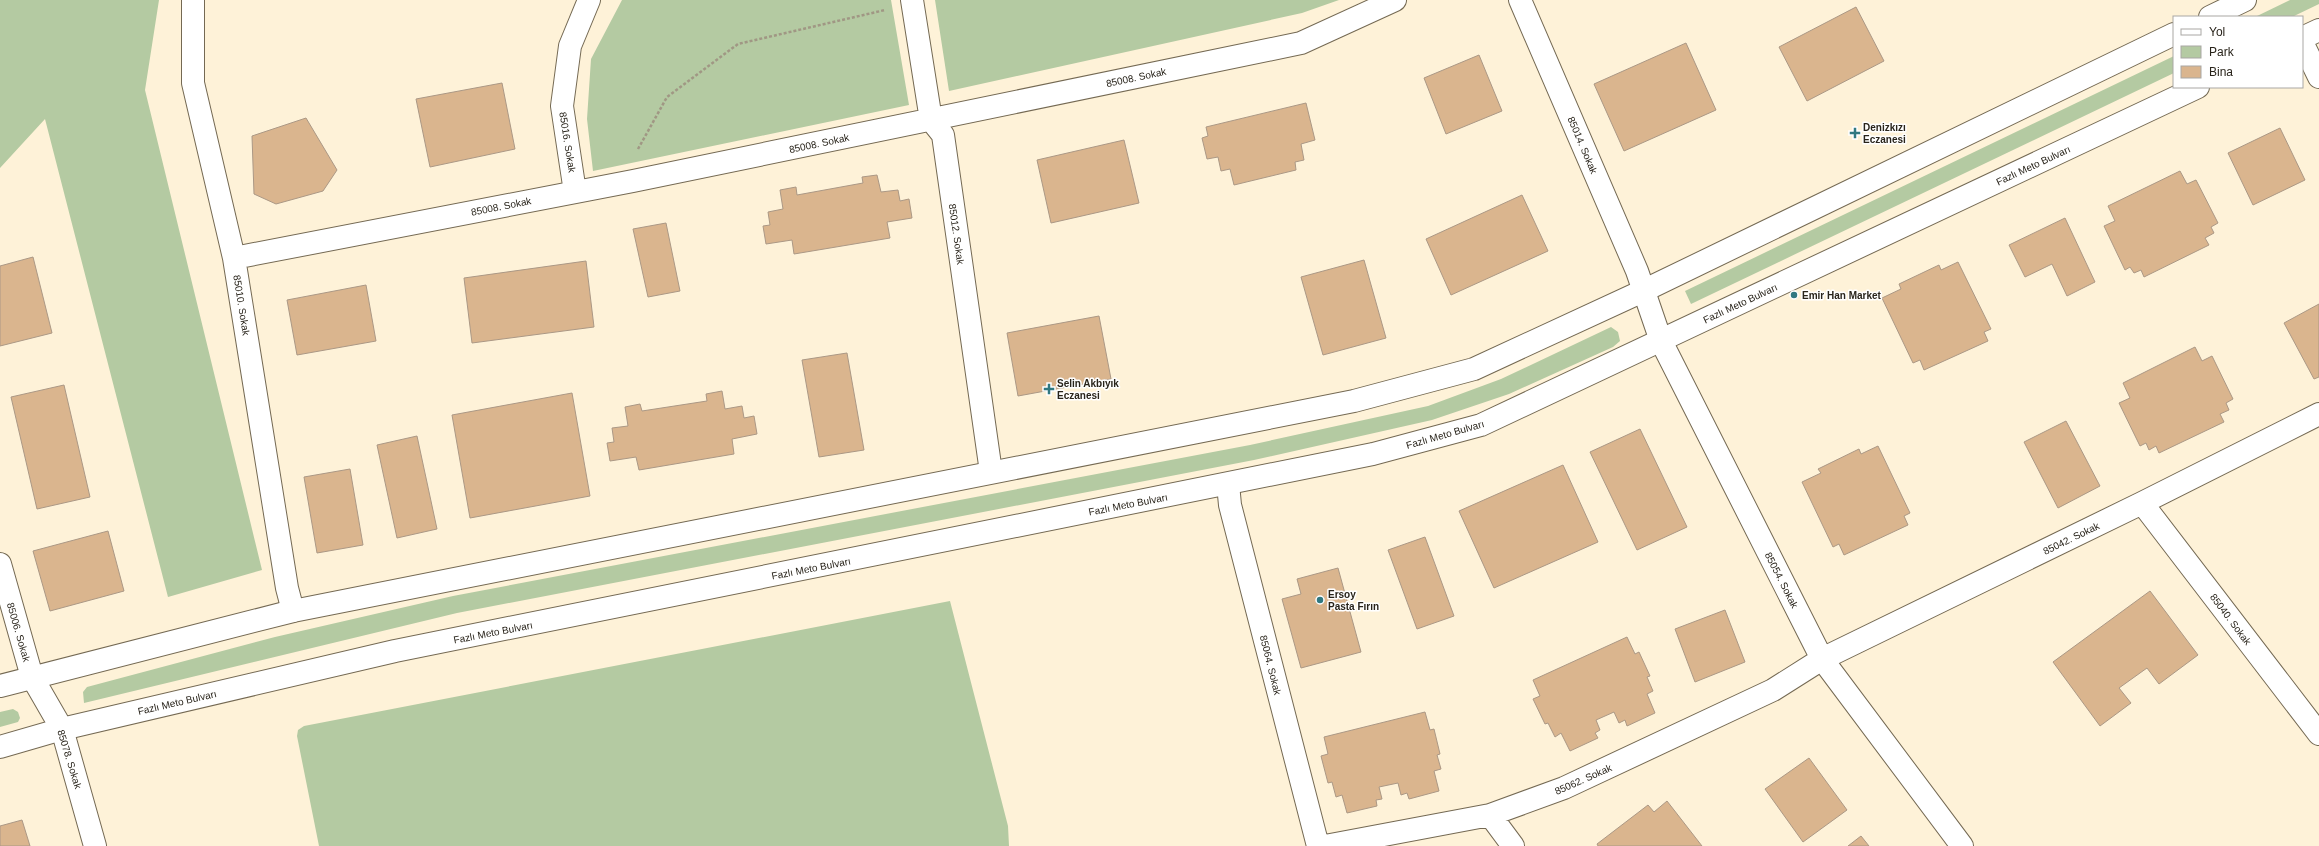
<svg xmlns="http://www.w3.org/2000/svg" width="2319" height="846" font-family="Arial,sans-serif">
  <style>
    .green { fill: #b4caa2 }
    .building { fill: #dab58e; stroke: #ab9885 }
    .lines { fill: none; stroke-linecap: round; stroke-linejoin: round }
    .street-casing { stroke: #746953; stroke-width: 24 }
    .secondary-casing { stroke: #746953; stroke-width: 24 }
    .path { stroke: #a09784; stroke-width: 2.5; stroke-dasharray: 3 2; stroke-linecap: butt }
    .street { stroke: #fff; stroke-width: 22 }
    .secondary { stroke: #fff; stroke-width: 22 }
    .poi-dot { fill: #307881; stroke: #fff; stroke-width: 1.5 }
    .labels { text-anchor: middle; stroke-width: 3; stroke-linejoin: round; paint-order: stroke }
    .street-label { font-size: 10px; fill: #29241b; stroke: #fff }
    .poi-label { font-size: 10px; font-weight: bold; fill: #29241b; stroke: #fff; text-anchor: start }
  </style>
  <rect width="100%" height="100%" fill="#fef2d8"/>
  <!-- green -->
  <path class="green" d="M0,0h159l-14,90 117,480 -94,27 -123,-478 -45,49z
    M622,0h269l18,105 -316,66 -6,-52 4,-60z
    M935,0h404l-37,13 -353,78z
    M2290,0h29v4l-27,13h-37z
    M2174,56v17l-483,231 -6,-13z
    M1611,327l7,5 2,9 -7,6 -104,47 -77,26 -178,40 -797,153 -373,90 -1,-11 4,-5 188,-50 178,-41 797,-151 178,-39 73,-27z
    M950,601l58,225 1,20h-690l-22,-110 1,-6 6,-4z
    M13,709l5,3 2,6 -2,4 -18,5v-15z"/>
  <!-- building -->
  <path class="building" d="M1856,7l28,54 -77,40 -28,-54z
    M1686,43l30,67 -92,41 -30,-67z
    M1479,55l23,56 -56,23 -22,-56z
    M502,83l13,66 -85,18 -14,-68z
    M1306,103l9,37 -14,4 3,16 -9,2 1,8 -62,15 -4,-16 -9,2 -3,-14 -11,2 -5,-21 6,-2 -2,-9z
    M306,118l31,52 -14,21 -47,13 -22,-10 -2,-58z
    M2280,128l25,52 -52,25 -25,-52z
    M1124,140l15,63 -88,20 -14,-63z
    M2180,171l7,13 9,-4 22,43 -7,4 3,6 -9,5 4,7 -65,32 -3,-7 -7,3 -4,-6 -5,3 -21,-44 11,-5 -7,-15z
    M877,175l4,17 17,-2 2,11 9,-2 3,19 -25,4 3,16 -96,16 -2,-14 -26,4 -3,-18 7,-1 -2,-13 15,-3 -3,-19 16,-3 1,8 66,-12 -1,-6z
    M1522,195l26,56 -97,44 -25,-56z
    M2065,218l30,64 -28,14 -15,-32 -27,13 -16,-32z
    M666,223l14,68 -32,6 -15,-68z
    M33,257l19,76 -52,13v-80z
    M1364,260l22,78 -63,17 -22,-78z
    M586,261l8,66 -122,16 -8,-65z
    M1958,262l33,67 -7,3 4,9 -64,29 -4,-10 -7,3 -31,-65 19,-9 -2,-5 40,-19 2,5z
    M366,285l10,56 -79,14 -10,-55z
    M2319,304v73l-5,2 -30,-56z
    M1099,316l12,63 -93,17 -11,-63z
    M2195,347l7,14 10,-5 21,43 -7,4 3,7 -9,4 4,8 -65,31 -3,-7 -7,4 -3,-7 -6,3 -21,-43 11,-5 -7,-15z
    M847,353l17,97 -45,7 -17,-97z
    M64,385l26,112 -53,12 -26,-112z
    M722,391l3,18 17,-3 2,12 10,-2 3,18 -25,5 2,15 -95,16 -3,-13 -26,4 -3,-18 7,-1 -2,-14 16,-2 -3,-19 15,-3 2,7 65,-10 -1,-7z
    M572,393l18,103 -120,22 -18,-103z
    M2066,421l34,65 -42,22 -34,-66z
    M1640,429l47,98 -50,23 -47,-98z
    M417,436l20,93 -40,9 -20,-93z
    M1878,446l32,67 -6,3 4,9 -64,30 -5,-11 -6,3 -31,-65 19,-9 -3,-4 41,-20 2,5z
    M1563,465l35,77 -104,46 -35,-77z
    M350,469l13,76 -46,8 -13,-76z
    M108,531l16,60 -74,20 -17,-60z
    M1425,537l29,79 -37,13 -29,-79z
    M1338,568l23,84 -60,16 -19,-69 19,-5 -4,-15z
    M2150,591l48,64 -39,29 -12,-16 -28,20 12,15 -31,23 -47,-64z
    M1725,610l20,52 -50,20 -20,-53z
    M1627,637l8,17 4,-2 11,24 -3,1 6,14 -6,3 8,19 -28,13 -2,-6 -6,3 -5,-11 -18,8 4,10 -5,3 3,5 -28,13 -9,-18 -6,4 -7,-14 -3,1 -12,-25 7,-3 -7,-16z
    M1425,712l5,18 4,-1 6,25 -3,1 4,14 -7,2 5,20 -30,8 -2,-6 -6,2 -3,-12 -19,4 3,12 -6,1 1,6 -30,7 -5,-18 -6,2 -4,-15 -4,1 -7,-27 7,-2 -4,-17z
    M1809,758l38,52 -44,32 -38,-53z
    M1667,801l35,45h-104l-1,-2 51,-39 6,7z
    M22,820l8,26h-30v-20z
    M1861,836l8,10h-21z"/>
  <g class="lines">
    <!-- street casing -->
    <g class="street-casing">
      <path id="street" d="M193,0v83l41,175 53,330 6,23
        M912,0l19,120 12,15 48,337
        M1520,0l117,271 24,70 161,318 140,187
        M2302,42l17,35
        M575,192l-13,-86 8,-60 19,-46
        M234,258l399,-77 668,-138 94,-43
        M1228,484l2,21 88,341
        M2142,503l177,231
        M0,564l32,113 30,52 33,117
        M1490,815l23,31
        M1325,846l165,-31 74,-27 209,-98 49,-31 320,-156 177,-89"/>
    </g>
    <!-- secondary casing -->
    <g class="secondary-casing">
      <path id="secondary" d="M2210,17l35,-17
        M2302,38l17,-8
        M0,686l293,-75 1061,-210 120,-32 171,-79 529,-256
        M0,747l62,-18 333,-78 978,-197 108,-29 717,-338"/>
    </g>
    <!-- path -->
    <path class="path" d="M638,149l29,-52 71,-53 147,-34"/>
    <!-- street -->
    <use href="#street" class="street"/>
    <!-- secondary -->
    <use href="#secondary" class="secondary"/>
  </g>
  <!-- markers -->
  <g class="poi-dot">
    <path d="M1853 127h4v4h4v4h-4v4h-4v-4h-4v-4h4z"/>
    <circle cx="1794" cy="295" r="4"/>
    <path d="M1047 383h4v4h4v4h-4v4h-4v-4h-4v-4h4z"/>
    <circle cx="1320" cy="600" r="4"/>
  </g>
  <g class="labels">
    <!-- street labels -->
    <g class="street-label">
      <text transform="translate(1136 77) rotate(-12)" y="4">85008. Sokak</text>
      <text transform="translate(568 142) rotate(81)" y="4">85016. Sokak</text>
      <text transform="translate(819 143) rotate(-12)" y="4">85008. Sokak</text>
      <text transform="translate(1583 145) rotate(67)" y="4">85014. Sokak</text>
      <text transform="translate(2033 165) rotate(-25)" y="4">Fazlı Meto Bulvarı</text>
      <text transform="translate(501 206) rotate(-11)" y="4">85008. Sokak</text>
      <text transform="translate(957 234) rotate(82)" y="4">85012. Sokak</text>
      <text transform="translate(1740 303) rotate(-25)" y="4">Fazlı Meto Bulvarı</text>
      <text transform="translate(242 305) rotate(81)" y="4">85010. Sokak</text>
      <text transform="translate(1445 434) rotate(-16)" y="4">Fazlı Meto Bulvarı</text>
      <text transform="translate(1128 504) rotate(-11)" y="4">Fazlı Meto Bulvarı</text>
      <text transform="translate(2071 538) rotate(-26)" y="4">85042. Sokak</text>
      <text transform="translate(811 568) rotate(-11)" y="4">Fazlı Meto Bulvarı</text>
      <text transform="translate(1782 580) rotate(63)" y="4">85054. Sokak</text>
      <text transform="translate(2231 619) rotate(53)" y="4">85040. Sokak</text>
      <text transform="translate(19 632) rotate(74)" y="4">85006. Sokak</text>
      <text transform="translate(493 632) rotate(-11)" y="4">Fazlı Meto Bulvarı</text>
      <text transform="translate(1271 665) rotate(76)" y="4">85064. Sokak</text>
      <text transform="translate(177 702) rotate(-13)" y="4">Fazlı Meto Bulvarı</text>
      <text transform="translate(70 759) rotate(73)" y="4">85078. Sokak</text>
      <text transform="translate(1583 779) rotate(-24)" y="4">85062. Sokak</text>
    </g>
    <!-- poi labels -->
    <g class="poi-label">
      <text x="1863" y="131">Denizkızı<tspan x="1863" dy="12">Eczanesi</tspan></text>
      <text x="1802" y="299">Emir Han Market</text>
      <text x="1057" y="387">Selin Akbıyık<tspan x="1057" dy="12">Eczanesi</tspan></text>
      <text x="1328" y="598">Ersoy<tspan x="1328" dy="12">Pasta Fırın</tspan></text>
    </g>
  </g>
  <!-- legend -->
  <rect x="2173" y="16" width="130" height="72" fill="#ffffff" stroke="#a9a7a4"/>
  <rect x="2181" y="29" width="20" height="6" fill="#ffffff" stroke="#a9a7a4"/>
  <text x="2209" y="36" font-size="12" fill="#29241b">Yol</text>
  <rect x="2181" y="46" width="20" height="12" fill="#b4caa2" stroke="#a9a7a4"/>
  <text x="2209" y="56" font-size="12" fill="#29241b">Park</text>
  <rect x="2181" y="66" width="20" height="12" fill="#dab58e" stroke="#a9a7a4"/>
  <text x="2209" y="76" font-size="12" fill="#29241b">Bina</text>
</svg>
